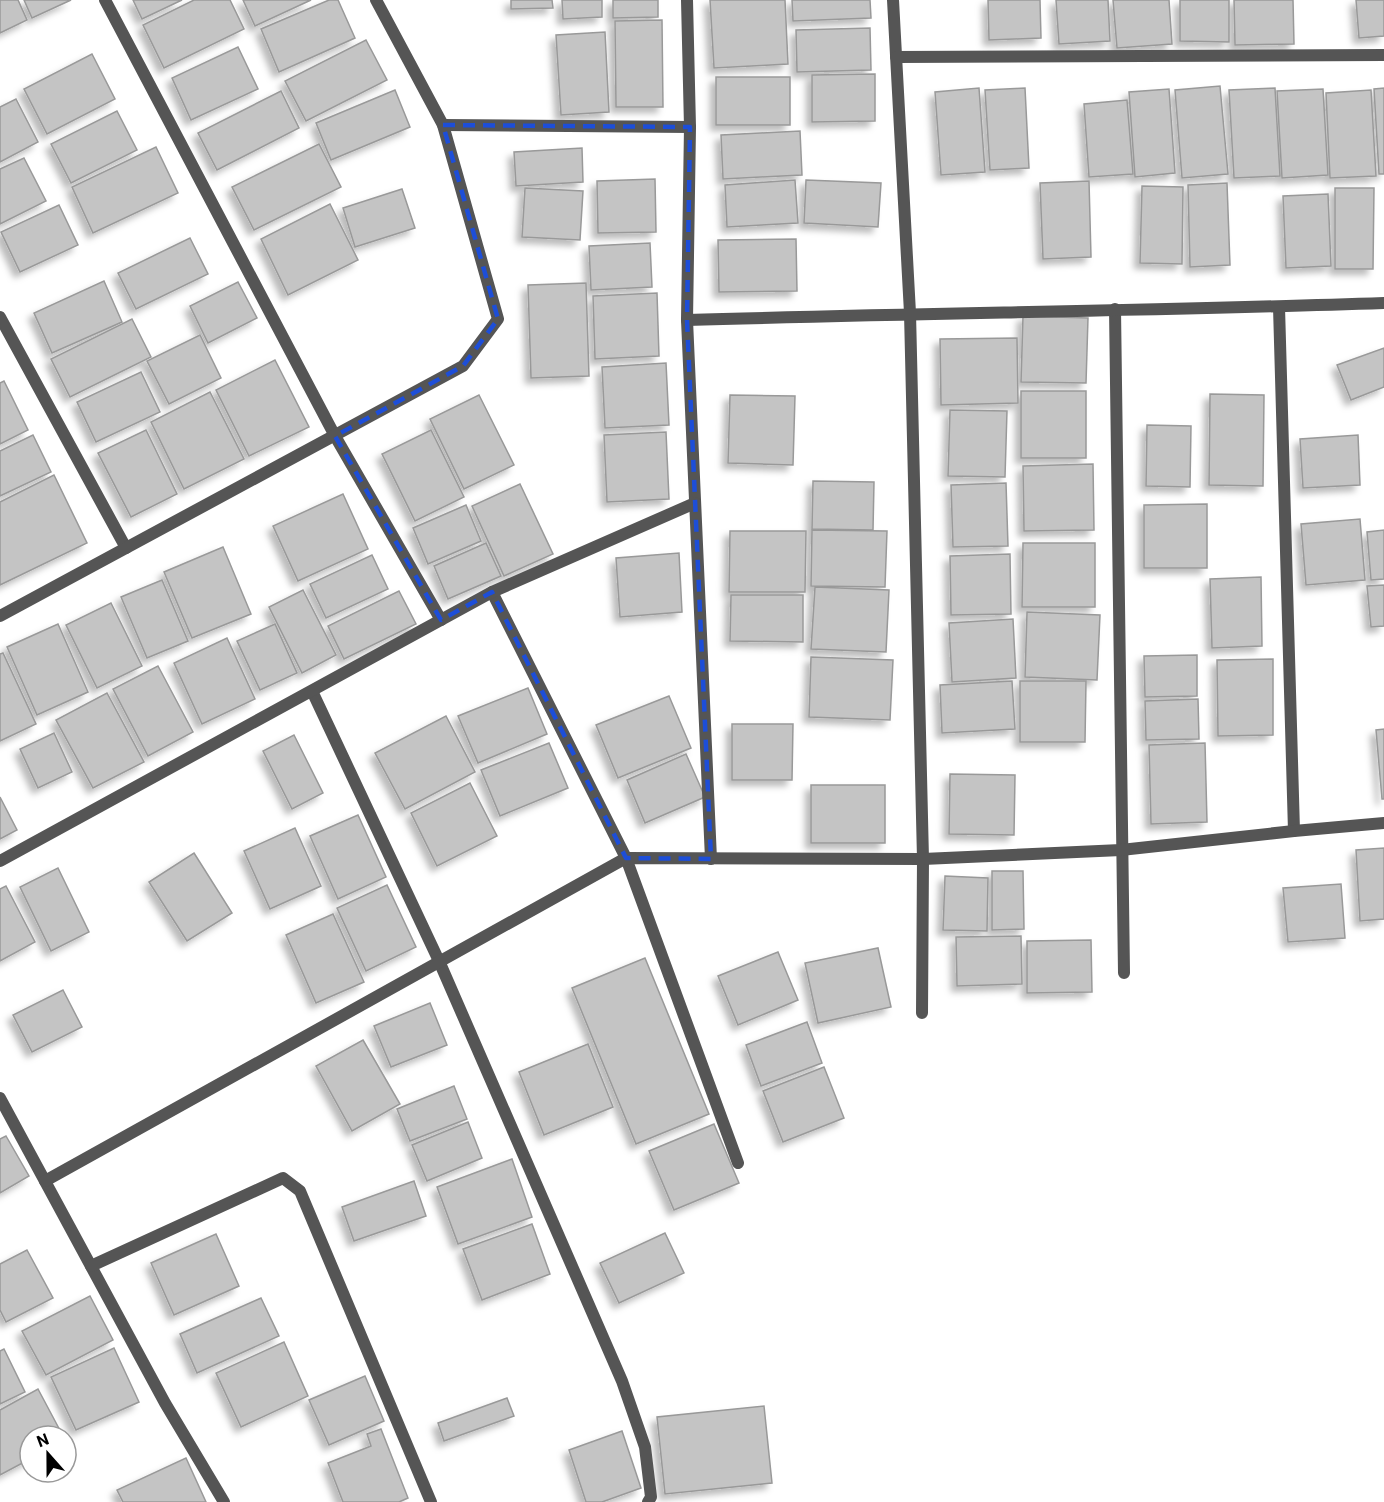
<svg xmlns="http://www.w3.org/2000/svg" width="1384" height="1502" font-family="Roboto,sans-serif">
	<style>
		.building { fill: #c4c4c4; stroke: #999; stroke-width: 1.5; filter: url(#shadow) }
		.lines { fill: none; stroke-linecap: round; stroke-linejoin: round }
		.minor { stroke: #555; stroke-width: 12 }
		.marked { fill: none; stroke: #1d4ed8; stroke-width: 4.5; stroke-dasharray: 12 8; stroke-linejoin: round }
	</style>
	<defs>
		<filter id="shadow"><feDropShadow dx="-5.5" dy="5.5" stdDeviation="3" flood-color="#0004"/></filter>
	</defs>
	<rect width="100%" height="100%" fill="#fff"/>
	<g class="building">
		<polygon points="0,0 18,0 27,20 0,33"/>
		<polygon points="24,0 71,0 32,18"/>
		<polygon points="133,0 182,0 142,19"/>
		<polygon points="194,0 230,0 244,29 164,68 143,25"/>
		<polygon points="243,0 311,0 255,26"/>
		<polygon points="329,0 338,0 355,38 279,72 261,29"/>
		<polygon points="511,0 552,0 553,8 511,9"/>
		<polygon points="562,0 602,0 602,17 563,19"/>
		<polygon points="613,0 658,0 658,17 613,18"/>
		<polygon points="710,0 785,0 788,64 714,68"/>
		<polygon points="792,0 870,0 871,18 793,21"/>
		<polygon points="988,0 1040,0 1041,38 989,40"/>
		<polygon points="1056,0 1108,0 1110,41 1059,44"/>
		<polygon points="1113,0 1169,0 1172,44 1117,48"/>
		<polygon points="1180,0 1229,0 1229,42 1180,41"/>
		<polygon points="1234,0 1293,0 1294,44 1235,45"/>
		<polygon points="1356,0 1384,0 1384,36 1359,38"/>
		<polygon points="662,20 663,107 616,107 615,21"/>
		<polygon points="870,28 871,70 797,72 796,30"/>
		<polygon points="605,32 609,112 561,115 556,35"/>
		<polygon points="366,40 387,80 306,121 285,81"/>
		<polygon points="238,47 258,89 191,120 172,78"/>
		<polygon points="92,54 115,99 47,134 24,89"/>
		<polygon points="875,74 875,121 812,122 812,75"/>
		<rect x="716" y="77" width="74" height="48"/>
		<polygon points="1220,86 1228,174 1182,178 1175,90"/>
		<polygon points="979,88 985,172 941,175 935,92"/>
		<polygon points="1025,88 1029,168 990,170 985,90"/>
		<polygon points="1275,88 1280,176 1234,178 1229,90"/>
		<polygon points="1384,88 1384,174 1379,174 1374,89"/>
		<polygon points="1169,89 1175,173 1135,177 1129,92"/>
		<polygon points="1323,89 1328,175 1282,178 1277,91"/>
		<polygon points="395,90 410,127 331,160 316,123"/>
		<polygon points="1371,90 1376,176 1330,178 1326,93"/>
		<polygon points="281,91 299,128 217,170 198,133"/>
		<polygon points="16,99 38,142 0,162 0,107"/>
		<polygon points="1127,100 1133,174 1089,177 1084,104"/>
		<polygon points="117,111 137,150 71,183 51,144"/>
		<polygon points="800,131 802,175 723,179 721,135"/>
		<polygon points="319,144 341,187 254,230 232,187"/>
		<polygon points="156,147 178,193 93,233 72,187"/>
		<polygon points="582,148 583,182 516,186 514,152"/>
		<polygon points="24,158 46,201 0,224 0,169"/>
		<polygon points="655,179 656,232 598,233 597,181"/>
		<polygon points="795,180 798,223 727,227 725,185"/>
		<polygon points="806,180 881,183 878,227 804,223"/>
		<polygon points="1089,181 1091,257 1043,259 1040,183"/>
		<polygon points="1227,183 1230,265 1190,267 1188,185"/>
		<polygon points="1142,186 1183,187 1182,264 1140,263"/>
		<polygon points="525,188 583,191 580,240 522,237"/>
		<polygon points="1335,188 1374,188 1373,269 1335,269"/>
		<polygon points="402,189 415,228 355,247 343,208"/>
		<polygon points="1328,194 1331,266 1286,268 1283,196"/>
		<polygon points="330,204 358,260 288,295 261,239"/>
		<polygon points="59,205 78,245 20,272 1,232"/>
		<polygon points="190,238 208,274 136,309 118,273"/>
		<polygon points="796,239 797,291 719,292 718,240"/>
		<polygon points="650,243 652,287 591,290 589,246"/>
		<polygon points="104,281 122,322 52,353 34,313"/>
		<polygon points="238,282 257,318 208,343 190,306"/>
		<polygon points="586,283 589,376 531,378 528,285"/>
		<polygon points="657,293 659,356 595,359 593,296"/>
		<polygon points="1023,316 1088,318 1086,383 1021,382"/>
		<polygon points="132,319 151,357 70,397 51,359"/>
		<polygon points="200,335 221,378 169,404 147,361"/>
		<polygon points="1017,338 1018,403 941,405 940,339"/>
		<polygon points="1384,348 1384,387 1351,400 1337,365"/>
		<polygon points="275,360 309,427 249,456 216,390"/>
		<polygon points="666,363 669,425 605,428 602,367"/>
		<polygon points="141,372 160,412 96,442 77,402"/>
		<polygon points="4,381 28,430 0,444 0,383"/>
		<rect x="1021" y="391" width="65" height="67"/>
		<polygon points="210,392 244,459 184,489 151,422"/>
		<polygon points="1210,394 1264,395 1263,486 1209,485"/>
		<polygon points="479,395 514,465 464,489 430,419"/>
		<polygon points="730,395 795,396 793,465 728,463"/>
		<polygon points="950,410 1007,411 1005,477 948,476"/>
		<polygon points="1147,425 1191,426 1190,487 1146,486"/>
		<polygon points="146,430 177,494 131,517 98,453"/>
		<polygon points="431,430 464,497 415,521 382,454"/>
		<polygon points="666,432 669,499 607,502 604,435"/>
		<polygon points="33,435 51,472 0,496 0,451"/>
		<polygon points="1358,435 1360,485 1303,488 1300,439"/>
		<polygon points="1093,464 1094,530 1024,531 1023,466"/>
		<polygon points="54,475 87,543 0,585 0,502"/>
		<polygon points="813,481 874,482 873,530 812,529"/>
		<polygon points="1006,483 1008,546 953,547 951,485"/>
		<polygon points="520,484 553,554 504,576 472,506"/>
		<polygon points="343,494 368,549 298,581 273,526"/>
		<polygon points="1207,504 1207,568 1144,568 1144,505"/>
		<polygon points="466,505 481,541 428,564 413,528"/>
		<polygon points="1360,519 1365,580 1306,585 1301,524"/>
		<polygon points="812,530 887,531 885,587 811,586"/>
		<polygon points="1384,530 1384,579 1371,580 1367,532"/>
		<polygon points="730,531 806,531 805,592 729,592"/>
		<polygon points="486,543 501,576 448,599 434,566"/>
		<polygon points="1023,543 1095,543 1095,607 1022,607"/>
		<polygon points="223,547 251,614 192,638 164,572"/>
		<polygon points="679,553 682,612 620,617 616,558"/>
		<polygon points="1010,554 1011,614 951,615 950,556"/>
		<polygon points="372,555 388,589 326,618 310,584"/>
		<polygon points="1261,577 1262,646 1212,648 1210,579"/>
		<polygon points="162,580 188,641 147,658 121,597"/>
		<polygon points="1384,585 1384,626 1371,627 1367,586"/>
		<polygon points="815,587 889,590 886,652 811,649"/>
		<polygon points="303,590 336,655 302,673 269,607"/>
		<polygon points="399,591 416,624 344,659 328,626"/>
		<polygon points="731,595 803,595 803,642 730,641"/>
		<polygon points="111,603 142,666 97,688 66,625"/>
		<polygon points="1027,612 1100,615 1097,680 1025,677"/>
		<polygon points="1013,619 1016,678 952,682 949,623"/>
		<polygon points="58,624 88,692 37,715 7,647"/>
		<polygon points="275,624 297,673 260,690 237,641"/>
		<polygon points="227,638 255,699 202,724 174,663"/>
		<polygon points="3,653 36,724 0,741 0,654"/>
		<polygon points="1197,655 1197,696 1145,697 1144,656"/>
		<polygon points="811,657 893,660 890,720 809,717"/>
		<polygon points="1273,659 1273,735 1218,736 1217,660"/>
		<polygon points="158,666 193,732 148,756 113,689"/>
		<polygon points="1012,681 1015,729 942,733 940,685"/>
		<polygon points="1020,681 1086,681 1085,742 1020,742"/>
		<polygon points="528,688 547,734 478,763 458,716"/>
		<polygon points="107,693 144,762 93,788 56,720"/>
		<polygon points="669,696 691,748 618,778 596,725"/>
		<polygon points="1198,699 1199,739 1146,740 1145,701"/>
		<polygon points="446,716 475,772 405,809 375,753"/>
		<polygon points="732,724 793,724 792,780 732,780"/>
		<polygon points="1384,729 1384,799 1382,799 1376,730"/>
		<polygon points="54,733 72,772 38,788 20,749"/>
		<polygon points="294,735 323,793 292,809 263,751"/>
		<polygon points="549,743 568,788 500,816 481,770"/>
		<polygon points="1205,743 1207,822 1151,824 1149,745"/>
		<polygon points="686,754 705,797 645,823 627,780"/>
		<polygon points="950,774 1015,775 1014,835 949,834"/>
		<polygon points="470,783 497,836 437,866 411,813"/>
		<rect x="811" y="785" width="74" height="58"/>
		<polygon points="0,797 17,830 0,839"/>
		<polygon points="358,815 386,877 338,899 310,836"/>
		<polygon points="295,828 321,886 270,909 244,851"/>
		<polygon points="1384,848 1384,919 1360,921 1356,850"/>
		<polygon points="194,853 232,913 187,941 149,882"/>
		<polygon points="58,868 89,932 51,951 20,887"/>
		<polygon points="992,871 1023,871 1024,929 992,930"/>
		<polygon points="945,876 988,878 987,931 943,930"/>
		<polygon points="1341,884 1345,938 1288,942 1283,888"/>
		<polygon points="387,885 416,947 366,971 337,908"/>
		<polygon points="6,886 35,942 0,961 0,889"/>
		<polygon points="333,914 364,982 316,1003 286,935"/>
		<polygon points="1021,936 1022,984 957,986 956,937"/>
		<polygon points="1091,940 1092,992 1027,993 1027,941"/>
		<polygon points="878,948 891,1007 818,1023 805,963"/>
		<polygon points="778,952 798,1000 738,1025 718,976"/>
		<polygon points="645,958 709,1114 636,1144 572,988"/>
		<polygon points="63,990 82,1027 32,1052 13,1015"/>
		<polygon points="430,1003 447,1045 391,1067 374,1026"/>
		<polygon points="807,1022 822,1063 761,1086 746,1045"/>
		<polygon points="363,1040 400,1104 352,1131 316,1066"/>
		<polygon points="588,1044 613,1107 544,1135 519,1072"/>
		<polygon points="824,1067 844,1118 783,1142 763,1091"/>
		<polygon points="454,1086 467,1119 410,1141 397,1109"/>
		<polygon points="468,1122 482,1158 427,1181 412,1145"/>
		<polygon points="714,1124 739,1183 674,1210 649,1151"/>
		<polygon points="6,1136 29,1176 0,1193 0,1139"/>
		<polygon points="512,1159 532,1217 458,1244 437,1187"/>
		<polygon points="414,1181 426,1216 354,1241 342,1207"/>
		<polygon points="532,1224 550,1274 482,1300 463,1249"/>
		<polygon points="665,1233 684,1273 619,1303 600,1263"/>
		<polygon points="216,1234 239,1286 174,1315 151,1263"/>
		<polygon points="27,1250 53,1298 6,1322 0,1310 0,1264"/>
		<polygon points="90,1296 113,1340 46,1375 22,1331"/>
		<polygon points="261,1298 279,1336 197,1373 180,1334"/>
		<polygon points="284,1342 308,1396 241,1427 216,1373"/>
		<polygon points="114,1348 139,1402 76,1430 51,1377"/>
		<polygon points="4,1349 25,1392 0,1404 0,1351"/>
		<polygon points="365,1376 384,1421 329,1445 309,1400"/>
		<polygon points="38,1389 63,1436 30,1436 30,1459 0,1475 0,1410"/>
		<polygon points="507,1398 514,1416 444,1441 438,1423"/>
		<polygon points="764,1406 772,1483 665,1494 657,1417"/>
		<polygon points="381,1429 408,1498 399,1502 343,1502 328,1463 371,1446 367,1434"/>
		<polygon points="622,1431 641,1488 602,1502 586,1502 569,1450"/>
		<polygon points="186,1458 206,1502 123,1502 117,1490"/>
	</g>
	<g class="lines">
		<g class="minor">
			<polyline points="105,0 335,436 441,620"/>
			<polyline points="687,0 690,127 687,320 711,859"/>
			<polyline points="893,0 910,313 923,859 922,1013"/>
			<polyline points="896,57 1384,55"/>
			<polyline points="443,125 690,127"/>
			<polyline points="1279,307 1294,831"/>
			<polyline points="1115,309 1124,973"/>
			<polyline points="0,317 126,548"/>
			<path d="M687,320C919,313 1152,311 1384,303"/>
			<polyline points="492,592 626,858 738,1163"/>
			<polyline points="0,616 463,366 498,319 443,125 376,0"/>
			<polyline points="312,691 439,961 622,1381 645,1447 651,1497 648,1502"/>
			<polyline points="0,861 492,592 695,503"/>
			<polyline points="0,1098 165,1403 224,1502"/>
			<polyline points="45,1181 626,858 923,859 1121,850 1294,831 1384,823"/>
			<polyline points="91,1266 283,1178 300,1191 431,1502"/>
		</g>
	</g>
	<path class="marked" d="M443,125L690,127L687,320L711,859L626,858L492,592L441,620L335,436L463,366L498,319Z"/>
	<g transform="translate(48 1454) rotate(339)"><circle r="28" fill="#ffffff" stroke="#999999" stroke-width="1.5"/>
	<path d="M0-4.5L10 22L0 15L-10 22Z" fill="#000000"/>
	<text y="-9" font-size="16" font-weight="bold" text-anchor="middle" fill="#000000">N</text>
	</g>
</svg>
